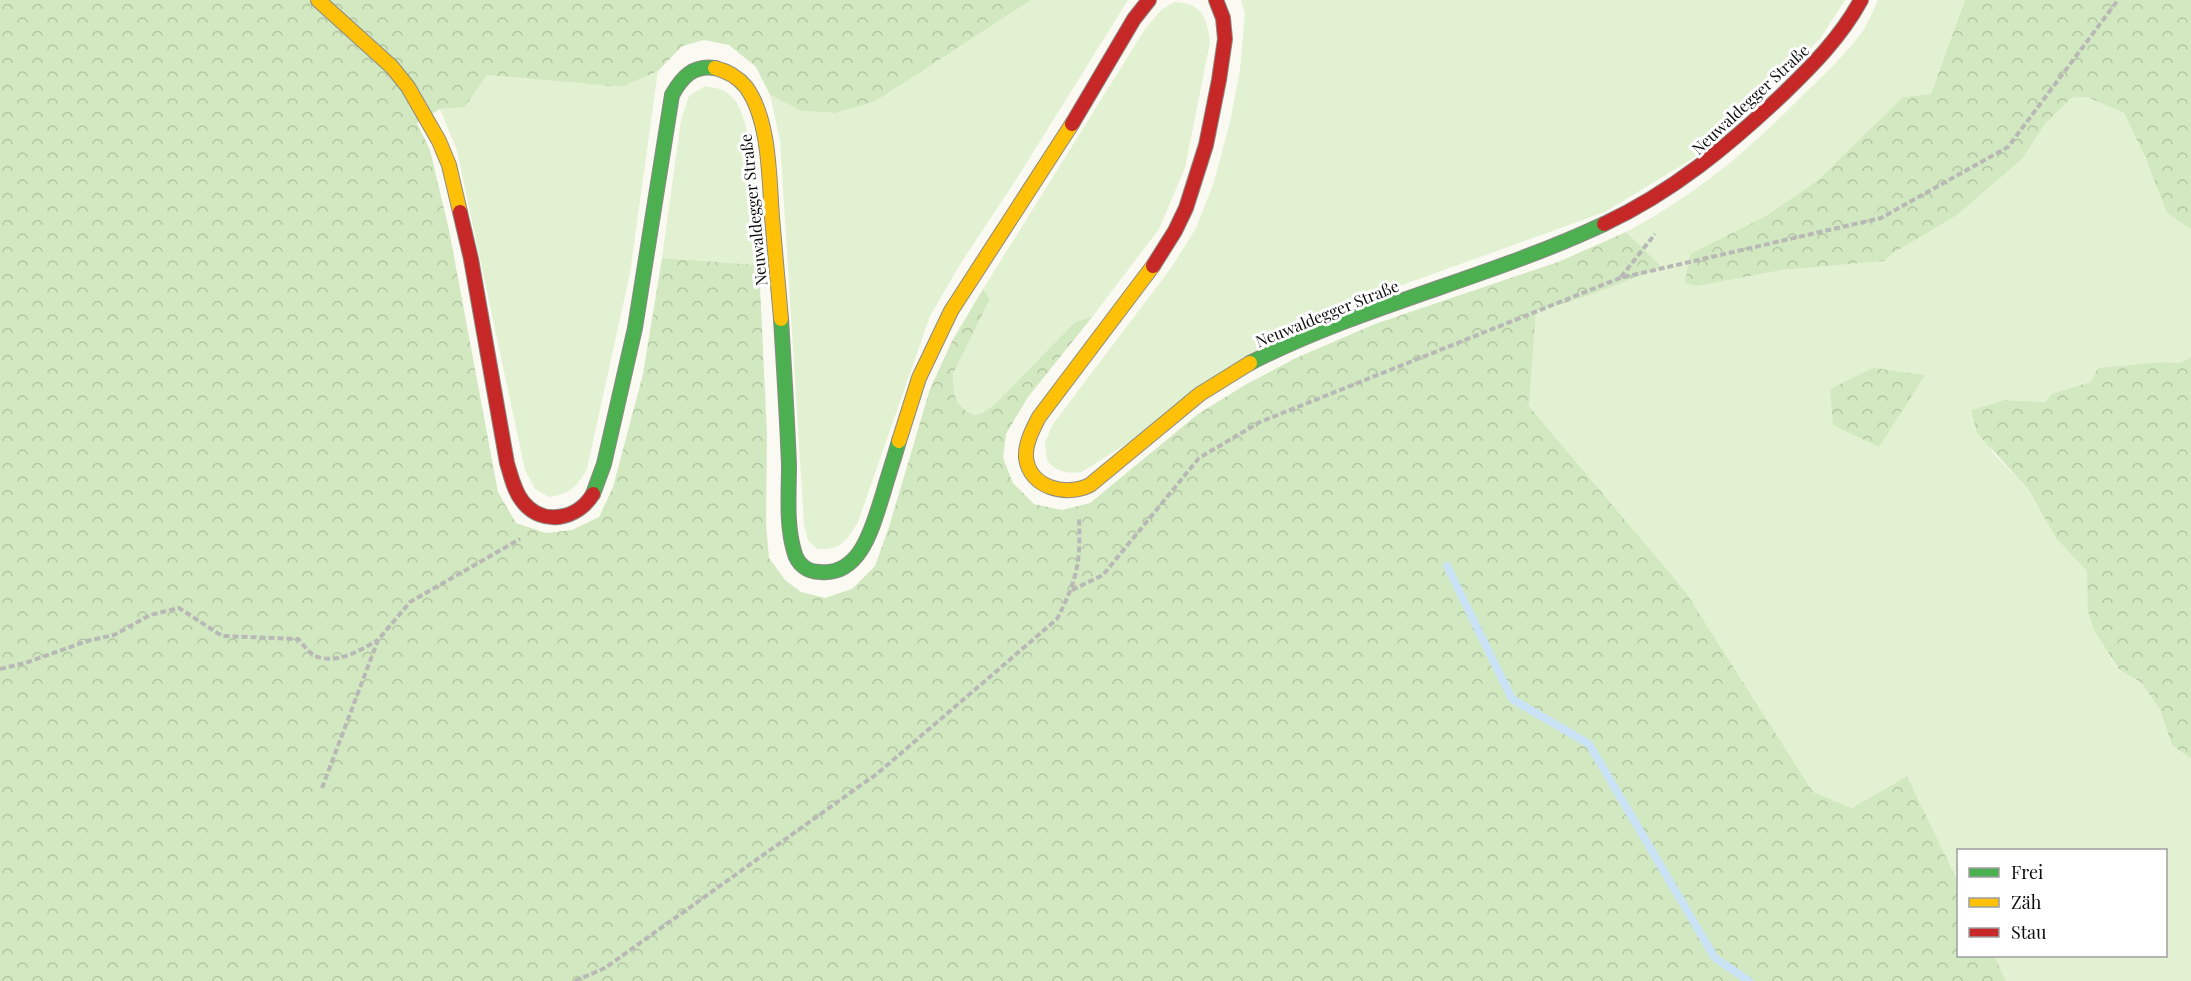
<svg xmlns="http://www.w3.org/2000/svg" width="2191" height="981" font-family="'Playfair Display',serif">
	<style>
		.grass { fill: #e2f1d2 }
		.forest { fill: url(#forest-crowns) }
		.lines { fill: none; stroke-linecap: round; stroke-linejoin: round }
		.stream { stroke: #c9e2f5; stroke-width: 8 }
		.fast-casing { stroke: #8b8a87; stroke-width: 16 }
		.slow-casing { stroke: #8b8a87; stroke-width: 16 }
		.jam-casing { stroke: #8b8a87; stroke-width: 16 }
		.path { stroke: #b8b8b6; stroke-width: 4; stroke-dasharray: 6 3; stroke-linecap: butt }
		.fast { stroke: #4caf50; stroke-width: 14 }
		.slow { stroke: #ffc107; stroke-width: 14 }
		.jam { stroke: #c62828; stroke-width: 14 }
		.labels { text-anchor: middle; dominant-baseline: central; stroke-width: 6; stroke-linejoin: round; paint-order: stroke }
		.street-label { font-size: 16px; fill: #0d0d0d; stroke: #fff }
	</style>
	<defs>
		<pattern id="forest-crowns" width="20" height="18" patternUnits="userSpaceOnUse" patternTransform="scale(1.5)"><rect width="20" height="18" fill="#d2e8c0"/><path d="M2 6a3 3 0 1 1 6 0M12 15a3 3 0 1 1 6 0" fill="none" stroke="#b3c6a4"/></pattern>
	</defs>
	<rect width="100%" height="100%" fill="#fbfaf2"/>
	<g class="grass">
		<path d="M1031,0H1128L1019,175L961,263L930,316L858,522C846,541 842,550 818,549L808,541L804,525L780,140L770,95L802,111L836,113L876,101Z"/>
		<path d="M1241,0H1845L1820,39L1692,159L1605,212L1344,306L1082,472C1066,474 1058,472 1047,461L1045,442L1053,424L1171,268L1196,228L1214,182L1230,122L1240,70L1245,13Z"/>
		<path d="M1878,0H1965L1931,94L1903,97L1818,180L1766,216L1697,286L1783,270L1885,261L1893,253L2023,158L2045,124L2071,98L2087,97L2124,113L2146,159L2167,212L2191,229V357L2180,363L2161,362L2099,368L2091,383L2053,394L2045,402L2005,400L1971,410L1993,453L2028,489L2056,538L2088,571V612L2108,653L2118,670L2141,682L2160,710L2172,745L2191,759V981H2006L1994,956H2166V850H1958V882L1907,776L1852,808L1813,792L1685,591L1529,406L1536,311L1582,298L1661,266L1626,232C1692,197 1743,155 1796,102C1818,80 1843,58 1862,32C1868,23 1873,11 1878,0Z"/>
		<path d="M1174,2C1202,3 1207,17 1210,42L1185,168L1159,229L1093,316L1075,322L994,405L982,413L974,415L965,410L957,402L954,391L953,374L990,299L983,289L1145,29L1161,10Z"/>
		<path d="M658,71L630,273L587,469C576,488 571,493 549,497L535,489L525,470L457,151L440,109L465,107L487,75L622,87Z"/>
		<path d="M705,86C717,88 725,89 733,98C756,123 757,229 759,265L662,258L681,120L689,96Z"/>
	</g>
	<g class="forest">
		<polygon points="0,0 1031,0 876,101 836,113 802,111 770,95 756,67 729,45 704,40 682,46 658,71 622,87 487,75 465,107 440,109 417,123 430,150 449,230 498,492 516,523 546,533 572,530 599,517 613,487 643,374 662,258 759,265 767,433 766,523 769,558 785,580 801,592 825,598 852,589 875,566 889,527 930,389 952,341 983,289 990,299 953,374 954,391 957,402 965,410 974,415 982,413 994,405 1075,322 1093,316 1028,397 1006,434 1003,458 1013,483 1034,504 1062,510 1090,503 1198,414 1245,385 1296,358 1375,324 1558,262 1626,232 1662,267 1582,298 1536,311 1529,406 1685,591 1813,792 1852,808 1907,776 1958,882 1958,956 1994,956 2006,981 0,981"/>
		<polygon points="1965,0 2191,0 2191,229 2167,213 2146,159 2124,113 2087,97 2071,98 2045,124 2023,158 1957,215 1893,253 1885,261 1783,270 1697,286 1685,283 1690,254 1766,216 1818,180 1903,97 1931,94"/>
		<polygon points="2191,357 2191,759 2172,745 2160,710 2141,682 2119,670 2093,628 2088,611 2087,571 2056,538 2028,489 1977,433 1971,410 2005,400 2045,402 2052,394 2091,382 2098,368 2161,362 2180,363"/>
		<polygon points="1873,368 1925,375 1879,447 1833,425 1830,389"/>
	</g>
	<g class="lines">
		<polyline class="stream" points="1447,566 1512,699 1589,744 1715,958 1749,981"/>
		<defs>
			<g id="fast">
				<path d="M781,319C784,367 787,416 789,465C789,493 786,524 794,551C797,564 807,572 820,572C862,576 873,524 883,494C888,476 894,459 899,441"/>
				<path d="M1250,363C1364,305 1489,278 1604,224"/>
				<path d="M593,494L604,464L635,328L672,95C682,77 693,65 715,68"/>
			</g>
			<g id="slow">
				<polyline points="318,0 392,67 408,87 439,141 449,165 460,212"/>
				<path d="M715,68C727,71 738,77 746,87C770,120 769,178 772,217C775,251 778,285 781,319"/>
				<path d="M1153,266L1039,417C1033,429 1025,443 1026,458C1030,488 1066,497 1090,485L1200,394L1250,363"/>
				<polyline points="899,441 919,378 951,311 1072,124"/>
			</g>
			<g id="jam">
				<polyline points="1072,124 1134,19 1149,0"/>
				<path d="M460,212L471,259L507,463C511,476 514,491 523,502C543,527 578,519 593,494"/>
				<path d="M1604,224C1672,192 1728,146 1782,95C1812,66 1841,37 1861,0"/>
				<polyline points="1153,266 1175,231 1186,208 1206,145 1219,80 1225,39 1223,18 1216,0"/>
			</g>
		</defs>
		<use href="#fast" class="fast-casing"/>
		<use href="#slow" class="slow-casing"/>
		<use href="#jam" class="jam-casing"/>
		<g class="path">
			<polyline points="1621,277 1655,234"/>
			<polyline points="1072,590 1103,575 1199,458 1260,422 1620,278 1881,218 2008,147 2118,0"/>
			<path d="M0,669L25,663L87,641L114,635L150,615L179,608L222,636L298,639C303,644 309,653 315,656C338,665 360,650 378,640"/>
			<polyline points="322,788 378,640 410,602 520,539"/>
			<path d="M575,981L605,968L878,773L1057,619C1077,580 1081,562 1079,518"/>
		</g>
		<use href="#fast" class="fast"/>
		<use href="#slow" class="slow"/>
		<use href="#jam" class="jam"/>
	</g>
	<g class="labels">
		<g class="street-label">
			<text transform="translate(1750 99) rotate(-43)">Neuwaldegger Straße</text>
			<text transform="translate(753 210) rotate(-96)">Neuwaldegger Straße</text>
			<text transform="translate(1327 313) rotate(-22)">Neuwaldegger Straße</text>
		</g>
	</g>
	<rect x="1957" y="849" width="210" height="108" fill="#ffffff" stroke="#9e9e9e" stroke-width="1.5"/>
	<rect x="1969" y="868" width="30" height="9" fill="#4caf50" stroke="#9e9e9e" stroke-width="1.5"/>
	<text x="2011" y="879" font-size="18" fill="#0d0d0d">Frei</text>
	<rect x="1969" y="898" width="30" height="9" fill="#ffc107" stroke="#9e9e9e" stroke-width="1.5"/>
	<text x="2011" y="909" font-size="18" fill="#0d0d0d">Zäh</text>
	<rect x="1969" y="928" width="30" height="9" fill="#c62828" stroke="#9e9e9e" stroke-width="1.5"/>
	<text x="2011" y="939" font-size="18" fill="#0d0d0d">Stau</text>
</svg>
